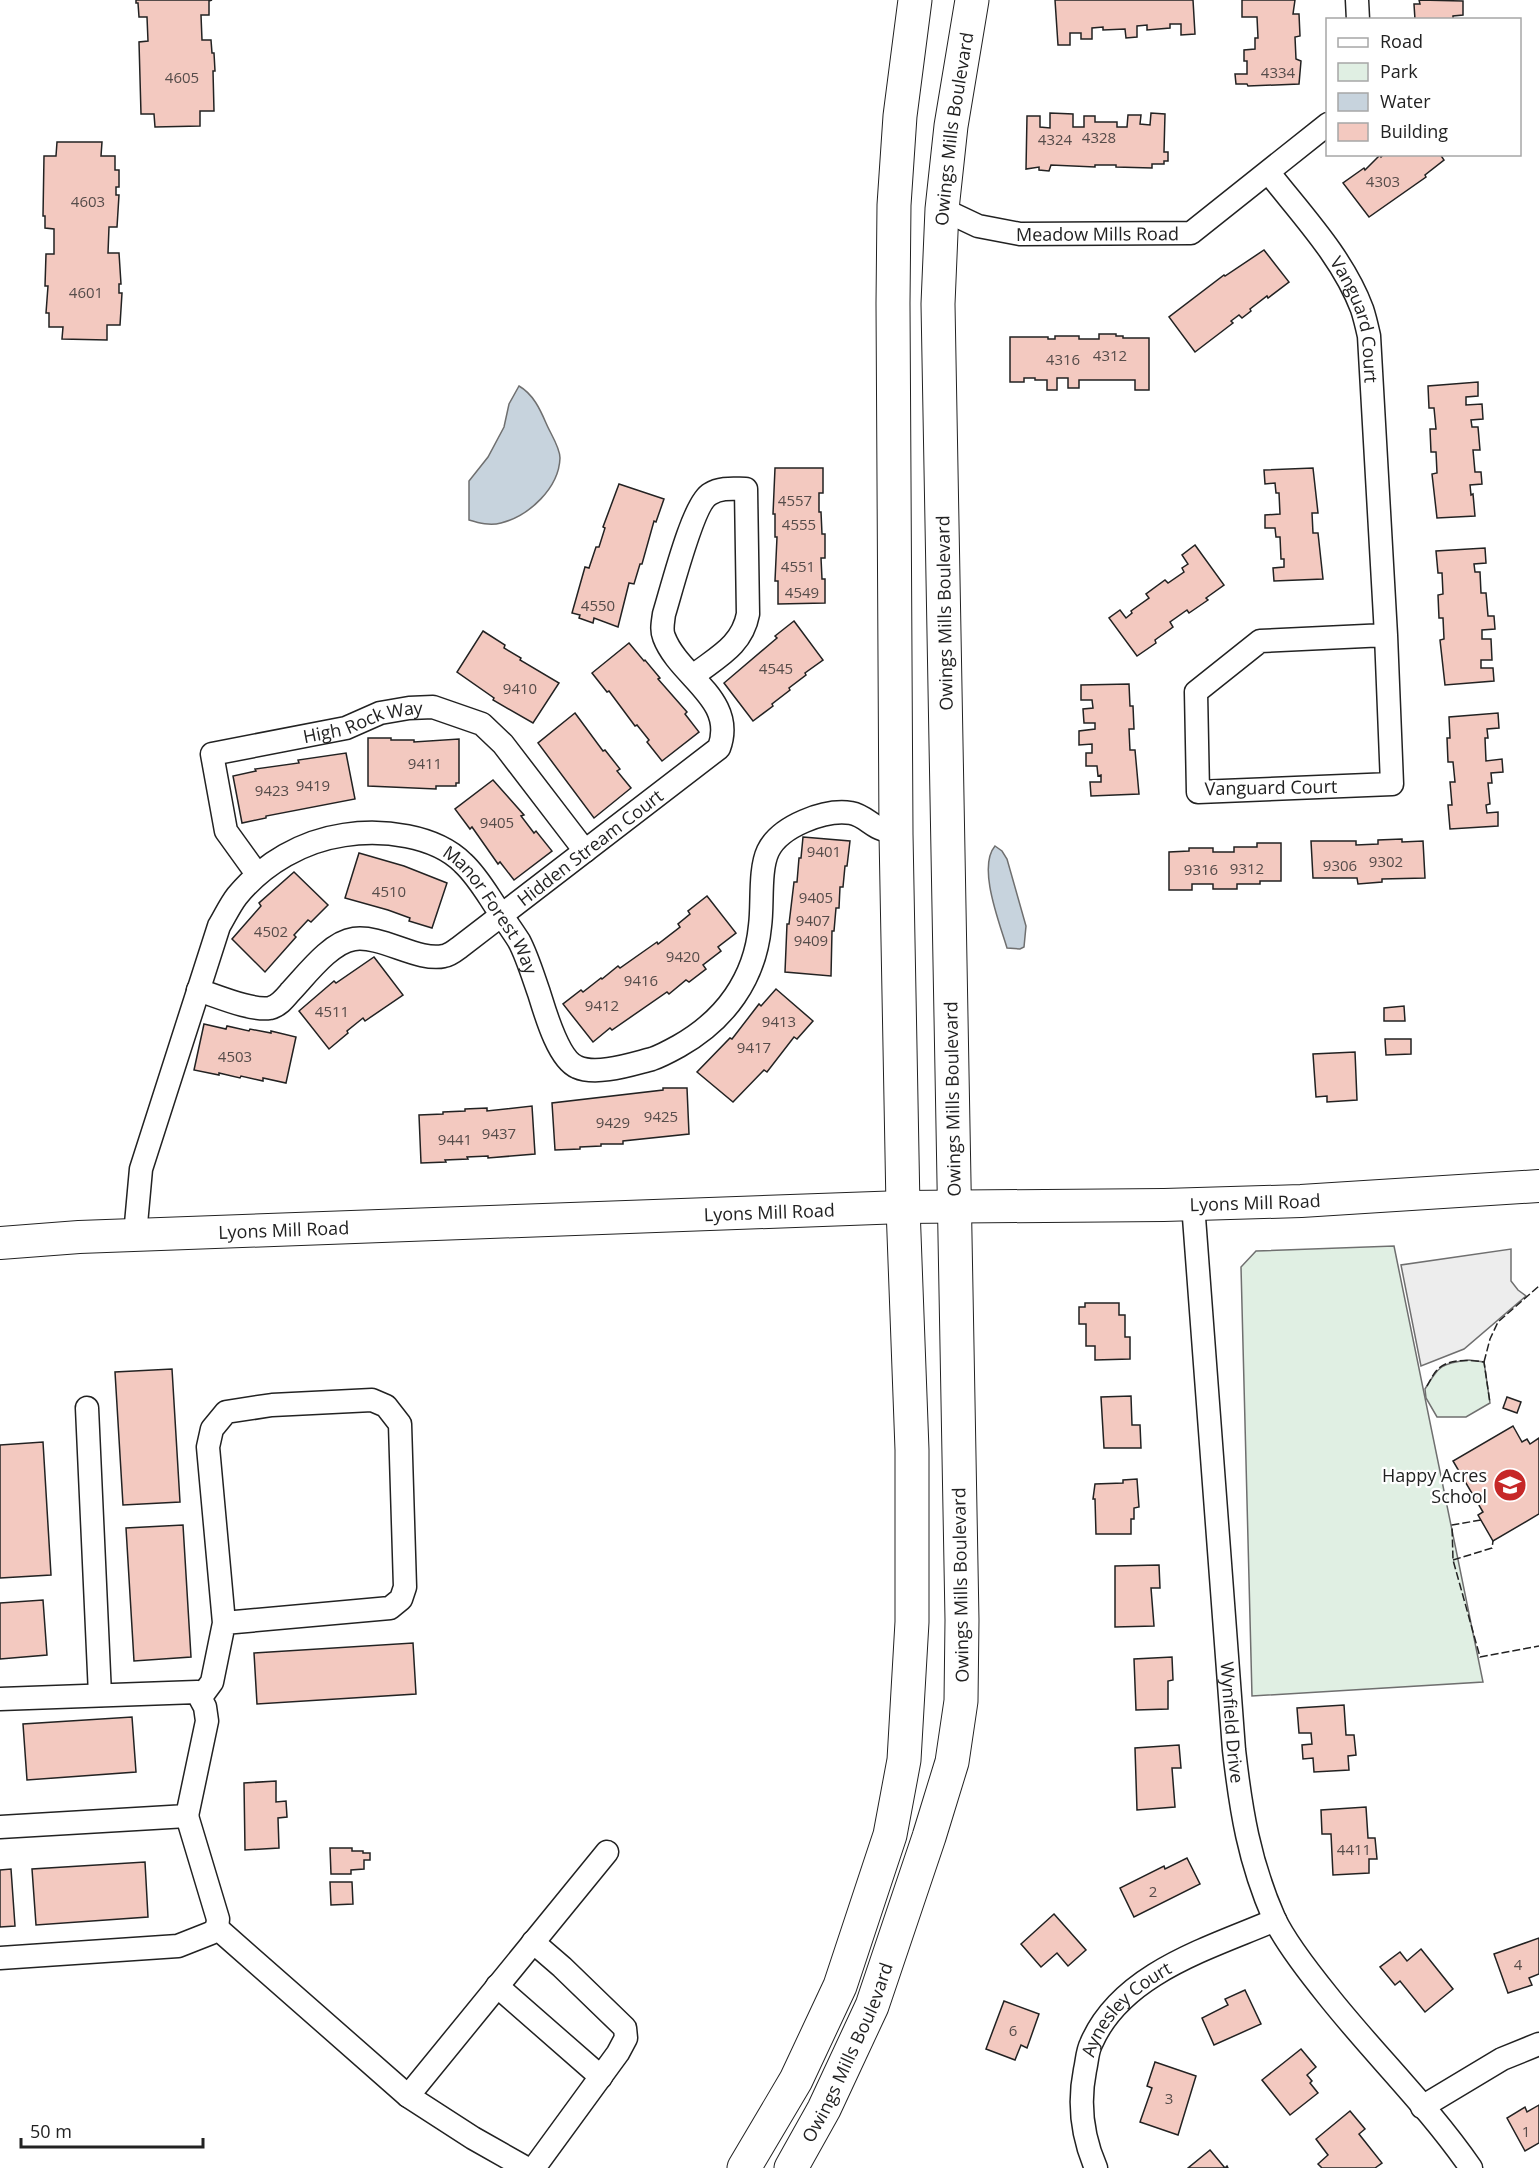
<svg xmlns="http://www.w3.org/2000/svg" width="1539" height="2168" font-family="'Open Sans',sans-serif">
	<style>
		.green { fill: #e0efe3; stroke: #6f6f6f; stroke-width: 1.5 }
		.parking { fill: #ededed; stroke: #6f6f6f; stroke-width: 1.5 }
		.water { fill: #c7d3dd; stroke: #6f6f6f; stroke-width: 1.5 }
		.building { fill: #f3c9c0; stroke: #222; stroke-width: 1.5 }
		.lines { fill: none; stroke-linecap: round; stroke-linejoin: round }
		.minor-casing { stroke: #222; stroke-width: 25 }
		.secondary-casing { stroke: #222; stroke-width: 34 }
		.primary-casing { stroke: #222; stroke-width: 35 }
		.minor { stroke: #fff; stroke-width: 22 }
		.secondary { stroke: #fff; stroke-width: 32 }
		.primary { stroke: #fff; stroke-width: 33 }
		.fence { stroke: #222; stroke-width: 1.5; stroke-dasharray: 8 3; stroke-linecap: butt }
		.labels { text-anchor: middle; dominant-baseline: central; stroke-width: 4.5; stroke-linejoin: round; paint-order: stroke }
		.number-label { font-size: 15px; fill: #564c4a }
		.street-label { font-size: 18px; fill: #222; stroke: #fff }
		.poi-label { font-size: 18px; fill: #222; stroke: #fff; text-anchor: end }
	</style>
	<rect width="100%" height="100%" fill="#fff"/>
	<g class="green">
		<polygon points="1394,1246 1483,1682 1252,1696 1241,1267 1256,1251"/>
		<path d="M1469,1360L1484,1362L1490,1403L1466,1417H1437L1426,1398L1425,1389C1439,1366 1441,1363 1469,1360Z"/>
	</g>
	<polygon class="parking" points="1511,1249 1511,1281 1518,1290 1526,1296 1464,1349 1421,1366 1401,1265"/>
	<g class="water">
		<path d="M519,386C533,394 540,409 546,423C550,433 560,447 560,458C559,488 529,516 501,523C490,526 479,523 469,520V481L488,457L504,427L509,404Z"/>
		<path d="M995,846L1002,851L1007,859L1026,926L1024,947L1020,949L1007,948C1000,924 977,867 995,846Z"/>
	</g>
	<g class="building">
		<polygon points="136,0 212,0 209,1 209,15 201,15 202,40 211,40 212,53 214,53 215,71 213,71 214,111 200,111 200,126 155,127 154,114 141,114 139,42 148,41 147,17 139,17 138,3 136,3"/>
		<polygon points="1055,0 1193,0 1195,34 1181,35 1181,24 1170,24 1170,28 1147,30 1147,25 1137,26 1137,37 1126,38 1125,29 1103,30 1103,27 1092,28 1092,39 1081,39 1081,33 1070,33 1070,45 1058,45"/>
		<polygon points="1242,0 1295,0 1293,14 1299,14 1300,36 1295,37 1296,59 1301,61 1299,84 1248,86 1247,84 1236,84 1235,74 1247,74 1247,61 1244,61 1244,50 1255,49 1255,38 1258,38 1257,17 1242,17"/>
		<polygon points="1419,0 1463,1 1463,15 1453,16 1453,20 1415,20 1414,4 1420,4"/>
		<polygon points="1050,113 1073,114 1073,127 1084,127 1084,116 1095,116 1095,122 1117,122 1117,127 1127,127 1128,115 1141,115 1140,124 1150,125 1151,113 1165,114 1164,152 1168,152 1168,161 1164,161 1164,164 1152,164 1152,168 1116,167 1116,165 1095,165 1095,167 1051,165 1049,171 1039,170 1039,167 1026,169 1027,116 1040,116 1040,127 1050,128"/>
		<polygon points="57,142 102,142 101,156 115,156 115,170 119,170 119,187 116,187 116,195 119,195 117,227 109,227 108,253 119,253 121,284 119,284 119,293 122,293 120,325 107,325 107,340 62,339 63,327 49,327 49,313 46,313 48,286 45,286 46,254 54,254 54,229 45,228 45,216 43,216 44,156 56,156"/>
		<polygon points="1384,154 1440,154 1444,160 1425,175 1426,177 1369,217 1343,183 1364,168 1365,170 1380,155 1381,157"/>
		<polygon points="1264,250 1289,282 1268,298 1267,296 1250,309 1251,311 1242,318 1239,315 1231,321 1233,323 1195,352 1169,317 1224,275 1225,276"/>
		<polygon points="1099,334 1116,334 1116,336 1123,336 1123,338 1149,338 1149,390 1135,390 1135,380 1079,380 1079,388 1068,388 1068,378 1057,378 1057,390 1047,390 1047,380 1035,380 1035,378 1024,378 1024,382 1010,382 1010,337 1048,337 1048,339 1055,339 1055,336 1079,336 1079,339 1099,339"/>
		<polygon points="1478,382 1478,396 1466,397 1466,405 1482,404 1483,419 1471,420 1472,427 1478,427 1480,450 1473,450 1475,472 1481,472 1482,484 1470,485 1471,495 1473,494 1475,516 1437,518 1432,474 1437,473 1436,452 1431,452 1430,429 1436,429 1434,408 1429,408 1428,386"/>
		<polygon points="775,468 823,468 823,493 819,493 819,512 821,512 822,534 825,534 825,558 821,558 822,579 825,579 825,603 778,604 778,581 775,581 777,537 775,537 775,514 773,514"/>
		<polygon points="1313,468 1318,513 1312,513 1313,533 1318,533 1323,579 1274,581 1273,568 1284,567 1284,559 1281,559 1280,537 1276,537 1275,528 1265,528 1265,515 1280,514 1279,493 1276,493 1275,483 1265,484 1264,470"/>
		<polygon points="619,484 664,499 656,522 654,521 642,564 640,564 634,584 629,583 618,627 594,618 593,623 579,618 580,615 572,613 585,567 589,568 596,547 599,547 605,528 603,527"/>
		<polygon points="1195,545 1224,585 1206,598 1208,600 1189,613 1187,610 1170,622 1173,627 1155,640 1156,643 1137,656 1109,618 1120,610 1126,618 1132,613 1131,611 1149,598 1146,594 1165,580 1168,583 1184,572 1182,568 1188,564 1182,555"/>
		<polygon points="1485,548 1486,563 1474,564 1475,572 1480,572 1481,593 1486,593 1488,616 1494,616 1495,629 1482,630 1482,639 1491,639 1492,660 1481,660 1481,668 1493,668 1494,681 1445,685 1440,640 1444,639 1443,618 1439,618 1438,595 1443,594 1442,573 1438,573 1436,551"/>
		<polygon points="794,621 823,660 805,673 806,675 789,688 790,690 772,704 773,706 753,721 724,683 777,638 775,636"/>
		<polygon points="483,631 505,645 504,648 521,658 520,660 559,683 533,723 493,700 494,698 457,672"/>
		<polygon points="629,643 644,661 645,660 660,678 658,679 687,712 685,714 699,732 662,761 647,742 649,740 637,725 635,726 609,691 607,692 592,673"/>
		<polygon points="1129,684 1130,706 1133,706 1134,729 1129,729 1130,750 1135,750 1139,794 1091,796 1090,782 1101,782 1101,775 1098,776 1097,766 1086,766 1086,753 1092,753 1092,744 1079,745 1079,731 1095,729 1095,723 1084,723 1083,709 1093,708 1092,700 1081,700 1081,685"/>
		<polygon points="575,713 603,751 605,750 620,769 617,771 631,788 594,818 538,743"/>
		<polygon points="1498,713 1499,728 1487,729 1488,738 1485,738 1486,761 1502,759 1503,772 1491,773 1492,783 1488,783 1490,804 1486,805 1487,813 1498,812 1498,826 1450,829 1448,805 1452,805 1450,782 1455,782 1453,762 1448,762 1447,738 1450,738 1449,717"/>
		<polygon points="368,738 391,738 391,740 414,740 414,742 459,739 459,783 456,783 456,786 436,786 436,789 368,786"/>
		<polygon points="346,753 355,799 266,816 266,818 242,823 233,776 256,771 255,769 299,763 298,760"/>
		<polygon points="493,780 524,815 521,816 534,833 536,831 552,851 514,880 500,862 498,864 472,827 470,829 455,809"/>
		<polygon points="803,837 850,841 847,866 845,866 843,887 840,887 839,908 836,908 834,931 832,931 831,976 785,972 787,924 789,924 794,882 797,882 799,858 801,858"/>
		<polygon points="1402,839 1402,842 1423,841 1425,878 1382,879 1382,882 1358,884 1357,878 1313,878 1311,841 1356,841 1356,845 1378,844 1378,840"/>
		<polygon points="1257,843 1281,843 1281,881 1260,881 1260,884 1237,884 1237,889 1213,889 1213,884 1192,884 1192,890 1169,890 1169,852 1189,851 1189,848 1213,848 1213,852 1234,852 1234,847 1257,847"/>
		<polygon points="359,853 404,866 447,883 432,928 409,921 410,918 388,910 345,898"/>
		<polygon points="294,872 328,905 311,922 308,920 294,935 296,937 265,972 232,939 261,906 259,903"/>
		<polygon points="707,896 736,933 718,947 721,951 703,965 706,969 689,982 686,980 669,994 667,992 612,1030 610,1028 593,1042 563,1004 581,990 583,992 601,978 602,979 618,966 620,968 657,942 658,944 680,927 678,924 690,914 688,911"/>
		<polygon points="374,957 403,995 365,1021 363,1018 347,1031 348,1033 329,1049 299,1011 334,981 336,983"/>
		<polygon points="776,989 813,1021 797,1039 794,1037 767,1072 764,1070 733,1102 697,1072 730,1038 732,1039 759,1004 761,1006"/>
		<polygon points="1404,1006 1405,1021 1384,1021 1384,1008"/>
		<polygon points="204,1024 226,1029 227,1026 249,1031 250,1029 271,1033 271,1031 296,1037 286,1083 263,1078 263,1081 241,1076 240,1078 219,1073 219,1075 194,1070"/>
		<polygon points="1385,1039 1411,1039 1411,1054 1386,1055"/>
		<polygon points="1355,1052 1357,1100 1327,1102 1327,1096 1316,1097 1313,1054"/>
		<polygon points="663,1088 687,1088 689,1134 623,1141 623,1144 601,1144 601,1146 580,1147 580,1149 555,1150 552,1103 663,1090"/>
		<polygon points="532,1106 535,1154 488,1158 488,1156 467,1157 468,1159 445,1160 446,1162 421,1163 419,1115 443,1114 443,1112 465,1111 465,1109 487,1108 487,1111"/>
		<polygon points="1085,1303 1119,1303 1119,1315 1125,1315 1125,1337 1130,1337 1130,1359 1095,1360 1095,1346 1086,1346 1086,1324 1079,1324 1079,1307 1085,1307"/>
		<polygon points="172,1369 180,1502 123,1505 115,1372"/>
		<polygon points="1131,1396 1132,1425 1140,1425 1141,1448 1104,1448 1101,1397"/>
		<polygon points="1507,1397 1521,1402 1517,1413 1503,1408"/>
		<polygon points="1513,1426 1522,1442 1527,1439 1530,1444 1539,1438 1539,1514 1493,1541 1478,1515 1483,1512 1453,1461"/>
		<polygon points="43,1442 51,1575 0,1578 0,1445"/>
		<polygon points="1137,1479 1139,1507 1134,1508 1134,1519 1131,1519 1131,1534 1096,1534 1095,1499 1093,1499 1095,1484 1123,1483 1123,1480"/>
		<polygon points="183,1525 191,1657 134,1661 126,1528"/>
		<polygon points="1159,1565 1160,1588 1151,1588 1154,1626 1115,1627 1115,1566"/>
		<polygon points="43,1600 47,1655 0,1659 0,1603"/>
		<polygon points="413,1643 416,1694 257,1704 254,1653"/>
		<polygon points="1172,1657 1173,1680 1168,1681 1168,1709 1136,1710 1134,1659"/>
		<polygon points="1344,1705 1346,1735 1354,1735 1356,1755 1348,1756 1349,1770 1314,1772 1313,1758 1303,1759 1302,1745 1312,1744 1311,1733 1299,1733 1297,1708"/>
		<polygon points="132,1717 136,1772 27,1780 23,1724"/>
		<polygon points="1179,1745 1181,1768 1172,1768 1175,1807 1137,1810 1135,1748"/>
		<polygon points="276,1781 276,1802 286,1801 287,1817 278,1818 279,1848 245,1850 244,1783"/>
		<polygon points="1366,1807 1368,1838 1375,1838 1377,1859 1369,1859 1369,1873 1333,1875 1331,1834 1322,1834 1321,1810"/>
		<polygon points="330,1848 352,1848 352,1851 363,1851 363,1853 370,1853 370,1860 364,1860 364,1869 351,1870 351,1874 331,1874"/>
		<polygon points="1187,1858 1200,1884 1134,1917 1120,1888 1164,1866 1165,1869"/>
		<polygon points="145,1862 148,1917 36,1925 32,1869"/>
		<polygon points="11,1869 15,1926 0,1927 0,1870"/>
		<polygon points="330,1882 352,1882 353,1904 331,1905"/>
		<polygon points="1054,1914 1086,1950 1068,1966 1057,1953 1041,1967 1021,1944"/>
		<polygon points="1539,1938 1539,1974 1529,1978 1532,1985 1508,1993 1494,1954"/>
		<polygon points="1421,1949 1453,1989 1425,2012 1400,1981 1395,1985 1380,1967 1400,1952 1407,1961"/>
		<polygon points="1245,1990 1261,2024 1214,2045 1202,2018 1228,2005 1225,1999"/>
		<polygon points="1004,2001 1039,2014 1027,2048 1021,2045 1015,2060 986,2049"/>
		<polygon points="1301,2049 1316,2067 1307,2075 1312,2081 1310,2083 1318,2093 1290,2115 1262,2080"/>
		<polygon points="1155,2062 1196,2076 1178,2135 1140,2122 1152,2088 1147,2086"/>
		<polygon points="1539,2105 1539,2143 1525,2151 1507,2118 1525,2107 1527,2112"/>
		<polygon points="1350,2111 1365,2129 1359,2134 1382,2163 1375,2168 1322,2168 1318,2164 1328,2155 1316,2139"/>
		<polygon points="1210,2150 1225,2168 1227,2166 1228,2168 1188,2168"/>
	</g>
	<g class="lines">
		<defs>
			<g id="minor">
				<polyline points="1357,0 1358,20"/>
				<path id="s1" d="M1269,173C1302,215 1343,258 1362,309C1365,318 1367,327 1369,336L1386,635L1392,784L1198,792L1196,692L1260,641L1386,635"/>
				<path id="s2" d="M942,209L978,226L1020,234L1191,233L1328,124"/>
				<path id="s3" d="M257,874L226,831L212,754L346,728L380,713L409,708L433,707L482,724L503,744L585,851"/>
				<path id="s4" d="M198,990C217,996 251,1011 270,1008C279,1006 285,998 291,991C307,974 331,942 354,939C382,935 418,962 444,956C450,955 456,950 460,947L719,748C737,699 679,677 664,637C661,630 663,622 664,614C671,592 693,503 710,494C721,487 734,489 746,489L748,614C742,646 717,657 693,676"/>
				<path id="s5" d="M1193,1204L1234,1750C1241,1811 1249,1861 1274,1918C1285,1942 1311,1975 1328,1996C1374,2054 1429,2107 1471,2168"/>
				<path id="s6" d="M135,1235L141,1169L219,926C225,916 230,905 237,896C264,863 303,841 344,835C382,829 435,835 463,863C477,876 486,892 496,907C504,919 512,930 519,941C527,956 533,976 539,993C545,1012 558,1059 577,1067C597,1076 632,1064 652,1059C661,1056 670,1051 679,1046C725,1020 755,979 760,926C763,905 759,870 768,851C780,826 825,809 851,813C862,815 868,822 877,827C883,830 890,832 896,834"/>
				<polyline points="87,1408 100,1695"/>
				<polyline points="201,1697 212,1682 224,1623 208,1447 212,1429 226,1412 272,1405 372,1400 386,1406 400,1424 405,1587 401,1599 390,1608 224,1623"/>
				<polyline points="0,1699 197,1692 205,1707 207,1721 187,1816 0,1827"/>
				<polyline points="217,1928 408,2096 473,2138 526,2168"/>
				<polyline points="533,1942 562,1967 625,2028 626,2038 618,2053 534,2168"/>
				<polyline points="0,1958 178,1946 211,1933 217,1928 218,1919 187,1816"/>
				<polyline points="497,1986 601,2077"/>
				<polyline points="408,2096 607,1852"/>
				<polyline points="1422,2107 1502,2059 1539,2044"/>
				<path id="s7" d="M1096,2168C1082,2136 1078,2105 1085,2070C1087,2062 1087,2052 1091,2044C1121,1973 1210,1948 1275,1920"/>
			</g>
			<g id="secondary">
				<path id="s8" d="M0,1243L79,1237L903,1207L1164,1205L1301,1201L1539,1186"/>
			</g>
			<g id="primary">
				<polyline points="744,2168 796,2080 840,1986 890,1835 904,1760 912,1622 912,1450 903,1207 896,834 893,303 894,205 900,116 915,0"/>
				<path id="s9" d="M791,2168L824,2109L872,2006L929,1837L952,1762L961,1701L962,1620L938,304L942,209L951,126L972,0"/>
			</g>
		</defs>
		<use href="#minor" class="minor-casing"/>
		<use href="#secondary" class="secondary-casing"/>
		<use href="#primary" class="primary-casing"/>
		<use href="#minor" class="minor"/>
		<use href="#secondary" class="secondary"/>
		<use href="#primary" class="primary"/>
		<g class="fence">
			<polyline points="1484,1362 1490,1339 1498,1322 1539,1286"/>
			<path d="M1427,1386C1430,1381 1433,1374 1437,1370C1448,1358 1470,1360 1484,1362L1490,1403"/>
			<polyline points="1481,1520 1452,1525 1453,1560 1480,1657 1539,1646"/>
			<polyline points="1453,1560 1492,1548 1493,1541"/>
		</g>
	</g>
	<defs>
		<symbol id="school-disc" viewBox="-11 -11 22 22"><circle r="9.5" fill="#c62828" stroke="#fff"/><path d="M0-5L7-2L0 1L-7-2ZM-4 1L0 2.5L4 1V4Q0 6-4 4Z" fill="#fff"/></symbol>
	</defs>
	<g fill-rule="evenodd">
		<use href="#school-disc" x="1491" y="1466" width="38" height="38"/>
	</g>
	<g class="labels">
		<g class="number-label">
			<text x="1278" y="72">4334</text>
			<text x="182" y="77">4605</text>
			<text x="1099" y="137">4328</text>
			<text x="1055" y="139">4324</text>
			<text x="1383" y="181">4303</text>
			<text x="88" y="201">4603</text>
			<text x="86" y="292">4601</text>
			<text x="1110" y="355">4312</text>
			<text x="1063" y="359">4316</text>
			<text x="795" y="500">4557</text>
			<text x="799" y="524">4555</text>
			<text x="798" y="566">4551</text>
			<text x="802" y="592">4549</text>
			<text x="598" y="605">4550</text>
			<text x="776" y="668">4545</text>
			<text x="520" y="688">9410</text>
			<text x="425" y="763">9411</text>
			<text x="313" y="785">9419</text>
			<text x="272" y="790">9423</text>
			<text x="497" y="822">9405</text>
			<text x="824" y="851">9401</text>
			<text x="1386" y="861">9302</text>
			<text x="1340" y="865">9306</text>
			<text x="1247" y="868">9312</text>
			<text x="1201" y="869">9316</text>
			<text x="389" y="891">4510</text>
			<text x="816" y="897">9405</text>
			<text x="813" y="920">9407</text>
			<text x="271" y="931">4502</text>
			<text x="811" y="940">9409</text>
			<text x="683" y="956">9420</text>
			<text x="641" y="980">9416</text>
			<text x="602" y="1005">9412</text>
			<text x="332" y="1011">4511</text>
			<text x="779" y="1021">9413</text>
			<text x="754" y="1047">9417</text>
			<text x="235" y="1056">4503</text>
			<text x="661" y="1116">9425</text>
			<text x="613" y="1122">9429</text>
			<text x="499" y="1133">9437</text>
			<text x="455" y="1139">9441</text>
			<text x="1354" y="1849">4411</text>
			<text x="1153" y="1891">2</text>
			<text x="1518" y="1964">4</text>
			<text x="1013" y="2030">6</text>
			<text x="1169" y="2098">3</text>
			<text x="1526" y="2131">1</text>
		</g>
		<g class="street-label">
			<text stroke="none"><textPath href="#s9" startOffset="2073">Owings Mills Boulevard</textPath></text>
			<text stroke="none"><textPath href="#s2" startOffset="160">Meadow Mills Road</textPath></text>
			<text stroke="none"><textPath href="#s1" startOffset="174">Vanguard Court</textPath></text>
			<text transform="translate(944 613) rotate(-91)">Owings Mills Boulevard</text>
			<text stroke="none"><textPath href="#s3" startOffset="286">High Rock Way</textPath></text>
			<text transform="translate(1271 787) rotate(-1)">Vanguard Court</text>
			<text stroke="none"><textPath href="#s4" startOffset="460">Hidden Stream Court</textPath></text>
			<text stroke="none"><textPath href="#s6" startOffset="663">Manor Forest Way</textPath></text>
			<text transform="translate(952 1099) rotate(-91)">Owings Mills Boulevard</text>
			<text stroke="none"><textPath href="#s8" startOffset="1256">Lyons Mill Road</textPath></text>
			<text stroke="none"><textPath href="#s8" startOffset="770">Lyons Mill Road</textPath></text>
			<text stroke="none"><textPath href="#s8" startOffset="284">Lyons Mill Road</textPath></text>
			<text transform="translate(960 1585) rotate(-91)">Owings Mills Boulevard</text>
			<text stroke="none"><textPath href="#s5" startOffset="520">Wynfield Drive</textPath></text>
			<text stroke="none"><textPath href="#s7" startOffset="177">Aynesley Court</textPath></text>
			<text stroke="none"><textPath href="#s9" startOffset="129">Owings Mills Boulevard</textPath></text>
		</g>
		<g class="poi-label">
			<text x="1487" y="1475">Happy Acres<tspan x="1487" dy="21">School</tspan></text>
		</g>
	</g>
	<rect x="1326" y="18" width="195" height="138" fill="#ffffff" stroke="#a7a7a7" stroke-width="1.5"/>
	<rect x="1338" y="38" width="30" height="9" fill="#ffffff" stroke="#a7a7a7" stroke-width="1.5"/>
	<text x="1380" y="48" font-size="18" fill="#222222">Road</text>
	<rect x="1338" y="63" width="30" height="18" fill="#e0efe3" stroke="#a7a7a7" stroke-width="1.5"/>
	<text x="1380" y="78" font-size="18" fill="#222222">Park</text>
	<rect x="1338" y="93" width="30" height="18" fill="#c7d3dd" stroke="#a7a7a7" stroke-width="1.5"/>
	<text x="1380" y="108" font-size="18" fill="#222222">Water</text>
	<rect x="1338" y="123" width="30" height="18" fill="#f3c9c0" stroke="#a7a7a7" stroke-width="1.5"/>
	<text x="1380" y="138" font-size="18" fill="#222222">Building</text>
	<path d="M21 2138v9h182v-9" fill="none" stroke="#222222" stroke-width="3"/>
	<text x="30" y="2138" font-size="18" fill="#222222" stroke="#ffffff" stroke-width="4.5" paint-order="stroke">50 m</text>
</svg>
